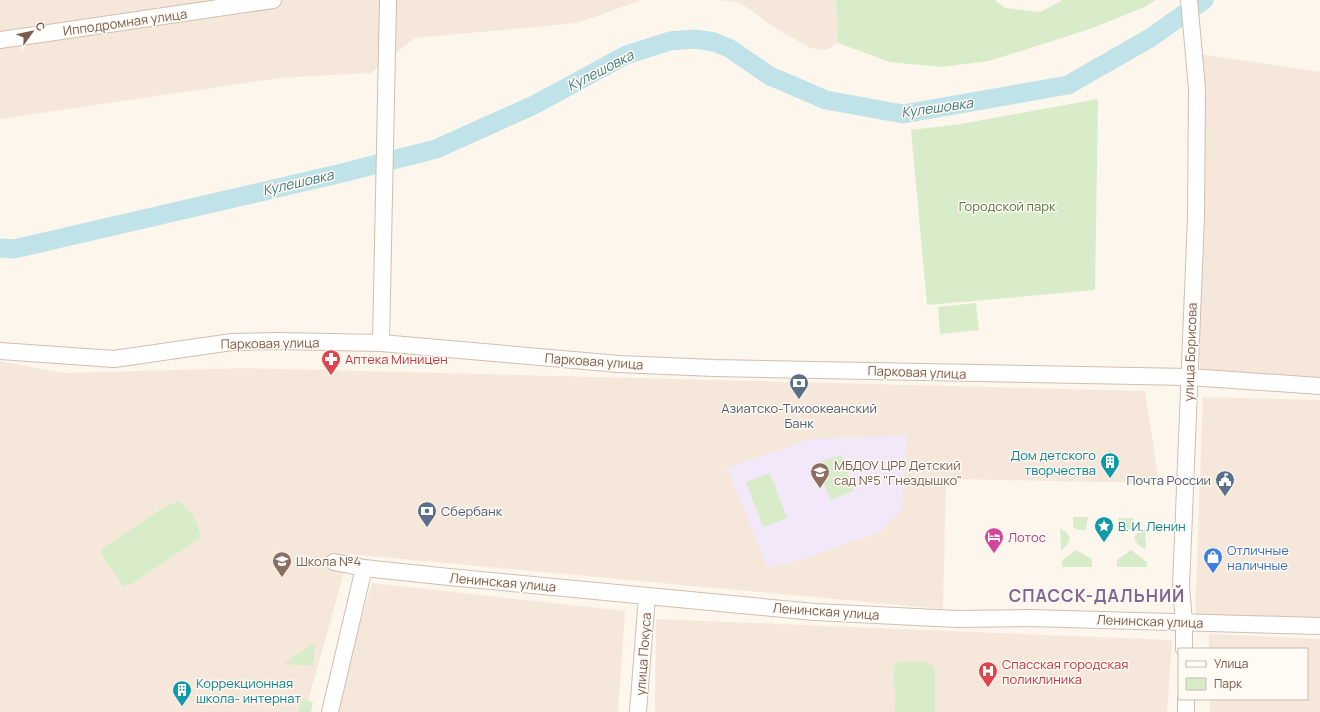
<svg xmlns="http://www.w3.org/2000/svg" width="1320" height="712" font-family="Manrope,sans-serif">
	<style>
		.residential { fill: #f5e8da }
		.education { fill: #f3e8fa }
		.green { fill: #d8ecc9 }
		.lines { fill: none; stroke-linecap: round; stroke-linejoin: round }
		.river { stroke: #bfe3e8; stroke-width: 19 }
		.minor-casing { stroke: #d1beb0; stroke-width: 18 }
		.minor { stroke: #fff; stroke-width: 16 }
		.labels { text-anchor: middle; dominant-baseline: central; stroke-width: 3; stroke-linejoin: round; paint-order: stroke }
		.street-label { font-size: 13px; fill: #7a5c4d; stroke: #fffaf3 }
		.park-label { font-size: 13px; fill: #537a41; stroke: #fffaf3 }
		.health-label { font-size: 13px; fill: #be3a42; stroke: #fffaf3; text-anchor: start }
		.service-label { font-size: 13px; fill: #4e5e75; stroke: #fffaf3 }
		.culture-label { font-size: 13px; fill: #0d838f; stroke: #fffaf3; text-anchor: start }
		.education-label { font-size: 13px; fill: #785e54; stroke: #fffaf3; text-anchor: start }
		.hotel-label { font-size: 13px; fill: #b23c85; stroke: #fffaf3; text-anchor: start }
		.shop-label { font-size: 13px; fill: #366cbe; stroke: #fffaf3; text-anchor: start }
		.water-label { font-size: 14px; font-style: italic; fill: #437c86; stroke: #fffaf3 }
		.district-label { font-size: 17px; font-weight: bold; letter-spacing: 1px; fill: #846695; stroke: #fffaf3 }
	</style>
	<rect width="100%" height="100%" fill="#fdf6ec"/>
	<g class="residential">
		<polygon points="0,0 642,0 577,23 415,38 371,73 279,78 0,119"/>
		<polygon points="720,0 836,0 838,43 826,50 810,48 780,31 740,3"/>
		<polygon points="1199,54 1320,72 1320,380 1200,378"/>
		<polygon points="0,361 63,373 248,368 1145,391 1159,483 946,479 943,609 349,554 305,712 0,712"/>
		<polygon points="1203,397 1320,400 1320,622 1195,614"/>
		<polygon points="372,583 625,611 618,712 333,712"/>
		<polygon points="656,619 1172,640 1167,712 655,712"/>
		<polygon points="1209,634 1320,639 1320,712 1210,712 1210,699 1307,699 1307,649 1209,649"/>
	</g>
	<polygon class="education" points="907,435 902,510 878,532 812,556 768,568 727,468 811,439"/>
	<g class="green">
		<polygon points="836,0 995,0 1005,8 1040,12 1063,0 1156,0 1144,7 1093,28 989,61 941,67 890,62 838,43"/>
		<polygon points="1098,99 1095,290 927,305 911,130 961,124"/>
		<polygon points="976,303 979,330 940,334 938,307"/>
		<polygon points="841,455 854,491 830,500 817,463"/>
		<polygon points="770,473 787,518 763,527 746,482"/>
		<path d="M178,501C188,507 203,528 199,539L133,583L125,586L122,584L102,555L101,551L103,548L164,507Z"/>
		<polygon points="1073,517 1088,517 1086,530 1079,530 1073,527"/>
		<polygon points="1118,518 1133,518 1133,528 1124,531 1117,526"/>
		<polygon points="1060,528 1067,533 1070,538 1068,544 1061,551"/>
		<polygon points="1145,529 1146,549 1138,545 1134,538 1139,530"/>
		<polygon points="1076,550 1092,559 1092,567 1062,567 1062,560"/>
		<polygon points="1131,550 1147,562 1147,567 1117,567 1117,560"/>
		<polygon points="315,642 313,666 283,664"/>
		<path d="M900,662C912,662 930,658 935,670V712H895L894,668L896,664Z"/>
		<polygon points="301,700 313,702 311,712 299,712"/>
	</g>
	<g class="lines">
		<polyline class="river" points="0,248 14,249 342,173 436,149 534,105 626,55 670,41 695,39 714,42 729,48 770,76 826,100 903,114 1068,85 1150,38 1204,0"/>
		<defs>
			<g id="minor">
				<polyline points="0,40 273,0"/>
				<polyline points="381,343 388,0"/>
				<polyline points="0,351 114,359 232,342 278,341 381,343 619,364 714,368 1189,377 1320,386"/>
				<polyline points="334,562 364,568 449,577 815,612 957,619 1029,618 1320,626"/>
				<polyline points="1184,649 1184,622 1181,587 1196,217 1197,88 1189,0"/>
				<polyline points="1186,699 1186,712"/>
				<polyline points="330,712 364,568"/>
				<polyline points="638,712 647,596"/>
			</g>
		</defs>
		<use href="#minor" class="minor-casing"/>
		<use href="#minor" class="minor"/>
	</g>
	<defs>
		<symbol id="pharmacy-pin" viewBox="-11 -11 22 30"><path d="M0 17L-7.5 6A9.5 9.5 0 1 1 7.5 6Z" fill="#e0444e" stroke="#fffaf3"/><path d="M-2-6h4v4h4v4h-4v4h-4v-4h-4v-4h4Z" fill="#fff"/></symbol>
		<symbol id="bank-pin" viewBox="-11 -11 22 30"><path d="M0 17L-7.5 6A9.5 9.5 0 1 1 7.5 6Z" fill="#5c6f8a" stroke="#fffaf3"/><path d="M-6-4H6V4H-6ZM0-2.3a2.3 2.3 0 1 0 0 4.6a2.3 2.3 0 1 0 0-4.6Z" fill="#fff"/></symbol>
		<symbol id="building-pin" viewBox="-11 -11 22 30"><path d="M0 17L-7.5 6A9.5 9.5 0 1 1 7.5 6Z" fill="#0f9aa8" stroke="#fffaf3"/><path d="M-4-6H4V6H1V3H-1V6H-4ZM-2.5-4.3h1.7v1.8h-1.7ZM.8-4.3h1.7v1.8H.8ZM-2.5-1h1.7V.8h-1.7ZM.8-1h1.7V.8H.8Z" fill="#fff"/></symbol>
		<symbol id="school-pin" viewBox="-11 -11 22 30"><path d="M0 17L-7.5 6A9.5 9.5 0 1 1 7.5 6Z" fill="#8d6e63" stroke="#fffaf3"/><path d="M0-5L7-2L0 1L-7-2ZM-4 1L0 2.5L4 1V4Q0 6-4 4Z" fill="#fff"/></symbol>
		<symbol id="civic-pin" viewBox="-11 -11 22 30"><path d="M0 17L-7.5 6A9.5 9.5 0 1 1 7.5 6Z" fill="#5c6f8a" stroke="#fffaf3"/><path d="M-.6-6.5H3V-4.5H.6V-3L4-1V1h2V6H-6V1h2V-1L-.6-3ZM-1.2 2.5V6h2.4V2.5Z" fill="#fff"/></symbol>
		<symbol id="sight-pin" viewBox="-11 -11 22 30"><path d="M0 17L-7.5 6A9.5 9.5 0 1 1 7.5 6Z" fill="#0f9aa8" stroke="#fffaf3"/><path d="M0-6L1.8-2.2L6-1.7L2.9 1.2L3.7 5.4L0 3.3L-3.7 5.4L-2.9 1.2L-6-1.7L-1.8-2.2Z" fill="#fff"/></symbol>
		<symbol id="hotel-pin" viewBox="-11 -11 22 30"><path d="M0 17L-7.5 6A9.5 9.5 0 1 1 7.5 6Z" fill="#d1479c" stroke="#fffaf3"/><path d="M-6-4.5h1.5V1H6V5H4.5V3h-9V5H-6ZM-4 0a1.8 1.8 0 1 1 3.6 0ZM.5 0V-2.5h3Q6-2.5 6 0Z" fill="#fff"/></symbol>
		<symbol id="shop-pin" viewBox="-11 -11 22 30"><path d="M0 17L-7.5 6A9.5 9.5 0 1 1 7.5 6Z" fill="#3f7fe0" stroke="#fffaf3"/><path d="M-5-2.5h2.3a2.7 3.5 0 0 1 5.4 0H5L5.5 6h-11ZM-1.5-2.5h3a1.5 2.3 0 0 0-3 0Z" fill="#fff"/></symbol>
		<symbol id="hospital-pin" viewBox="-11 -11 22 30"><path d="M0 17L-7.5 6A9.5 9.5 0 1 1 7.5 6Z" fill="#e0444e" stroke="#fffaf3"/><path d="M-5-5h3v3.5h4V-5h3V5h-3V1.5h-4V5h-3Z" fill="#fff"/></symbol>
	</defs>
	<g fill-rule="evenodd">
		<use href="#pharmacy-pin" x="320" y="348" width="22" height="30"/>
		<use href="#bank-pin" x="788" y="372" width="22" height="30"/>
		<use href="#building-pin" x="1099" y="451" width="22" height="30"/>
		<use href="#school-pin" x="809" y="461" width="22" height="30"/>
		<use href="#civic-pin" x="1214" y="469" width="22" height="30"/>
		<use href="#bank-pin" x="416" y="500" width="22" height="30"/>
		<use href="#sight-pin" x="1093" y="515" width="22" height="30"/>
		<use href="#hotel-pin" x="983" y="526" width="22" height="30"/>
		<use href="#shop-pin" x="1202" y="546" width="22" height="30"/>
		<use href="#school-pin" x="271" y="550" width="22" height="30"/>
		<use href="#hospital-pin" x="977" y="660" width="22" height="30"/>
		<use href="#building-pin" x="171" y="679" width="22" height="30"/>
	</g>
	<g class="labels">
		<g class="street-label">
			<text transform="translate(125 22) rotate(-8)">Ипподромная улица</text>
			<text transform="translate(270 343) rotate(-1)">Парковая улица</text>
			<text transform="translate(1190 352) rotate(-88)">улица Борисова</text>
			<text transform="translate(594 361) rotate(4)">Парковая улица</text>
			<text transform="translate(917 372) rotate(2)">Парковая улица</text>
			<text transform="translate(503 582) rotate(5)">Ленинская улица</text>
			<text transform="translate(826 611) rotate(4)">Ленинская улица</text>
			<text transform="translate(1150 621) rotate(2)">Ленинская улица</text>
			<text transform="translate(643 654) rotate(-86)">улица Покуса</text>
		</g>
		<g class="park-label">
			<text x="1007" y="206">Городской парк</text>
		</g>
		<g class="health-label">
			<text x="345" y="359">Аптека Миницен</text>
			<text x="1002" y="664">Спасская городская<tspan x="1002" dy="15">поликлиника</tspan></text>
		</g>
		<g class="service-label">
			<text x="799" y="408">Азиатско-Тихоокеанский<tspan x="799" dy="15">Банк</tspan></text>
			<text x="1211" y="480" text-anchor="end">Почта России</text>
			<text x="441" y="511" text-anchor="start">Сбербанк</text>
		</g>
		<g class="culture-label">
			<text x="1096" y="455" text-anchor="end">Дом детского<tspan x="1096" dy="15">творчества</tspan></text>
			<text x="1118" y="526">В. И. Ленин</text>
			<text x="196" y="683">Коррекционная<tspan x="196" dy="15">школа- интернат</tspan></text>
		</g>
		<g class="education-label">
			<text x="834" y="465">МБДОУ ЦРР Детский<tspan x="834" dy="15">сад №5 "Гнездышко"</tspan></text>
			<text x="296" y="561">Школа №4</text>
		</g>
		<g class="hotel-label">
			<text x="1008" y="537">Лотос</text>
		</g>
		<g class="shop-label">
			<text x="1227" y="550">Отличные<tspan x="1227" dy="15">наличные</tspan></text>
		</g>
		<g class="water-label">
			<text transform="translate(600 70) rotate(-27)">Кулешовка</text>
			<text transform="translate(937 107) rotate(-8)">Кулешовка</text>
			<text transform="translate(298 182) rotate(-13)">Кулешовка</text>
		</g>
		<g class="district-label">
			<text x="1097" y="595">СПАССК-ДАЛЬНИЙ</text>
		</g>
	</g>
	<rect x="1178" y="648" width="130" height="52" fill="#fffaf3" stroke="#cabbb1"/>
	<rect x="1186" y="661" width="20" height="6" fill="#ffffff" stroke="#cabbb1"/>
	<text x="1214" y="668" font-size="12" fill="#7a5c4d">Улица</text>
	<rect x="1186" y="678" width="20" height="12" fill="#d8ecc9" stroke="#cabbb1"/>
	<text x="1214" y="688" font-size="12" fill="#7a5c4d">Парк</text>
	<g transform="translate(32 32) rotate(57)" stroke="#fffaf3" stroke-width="3" paint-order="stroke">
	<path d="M0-3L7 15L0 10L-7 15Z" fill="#7a5c4d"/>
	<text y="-6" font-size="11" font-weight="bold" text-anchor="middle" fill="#7a5c4d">С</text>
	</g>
</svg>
